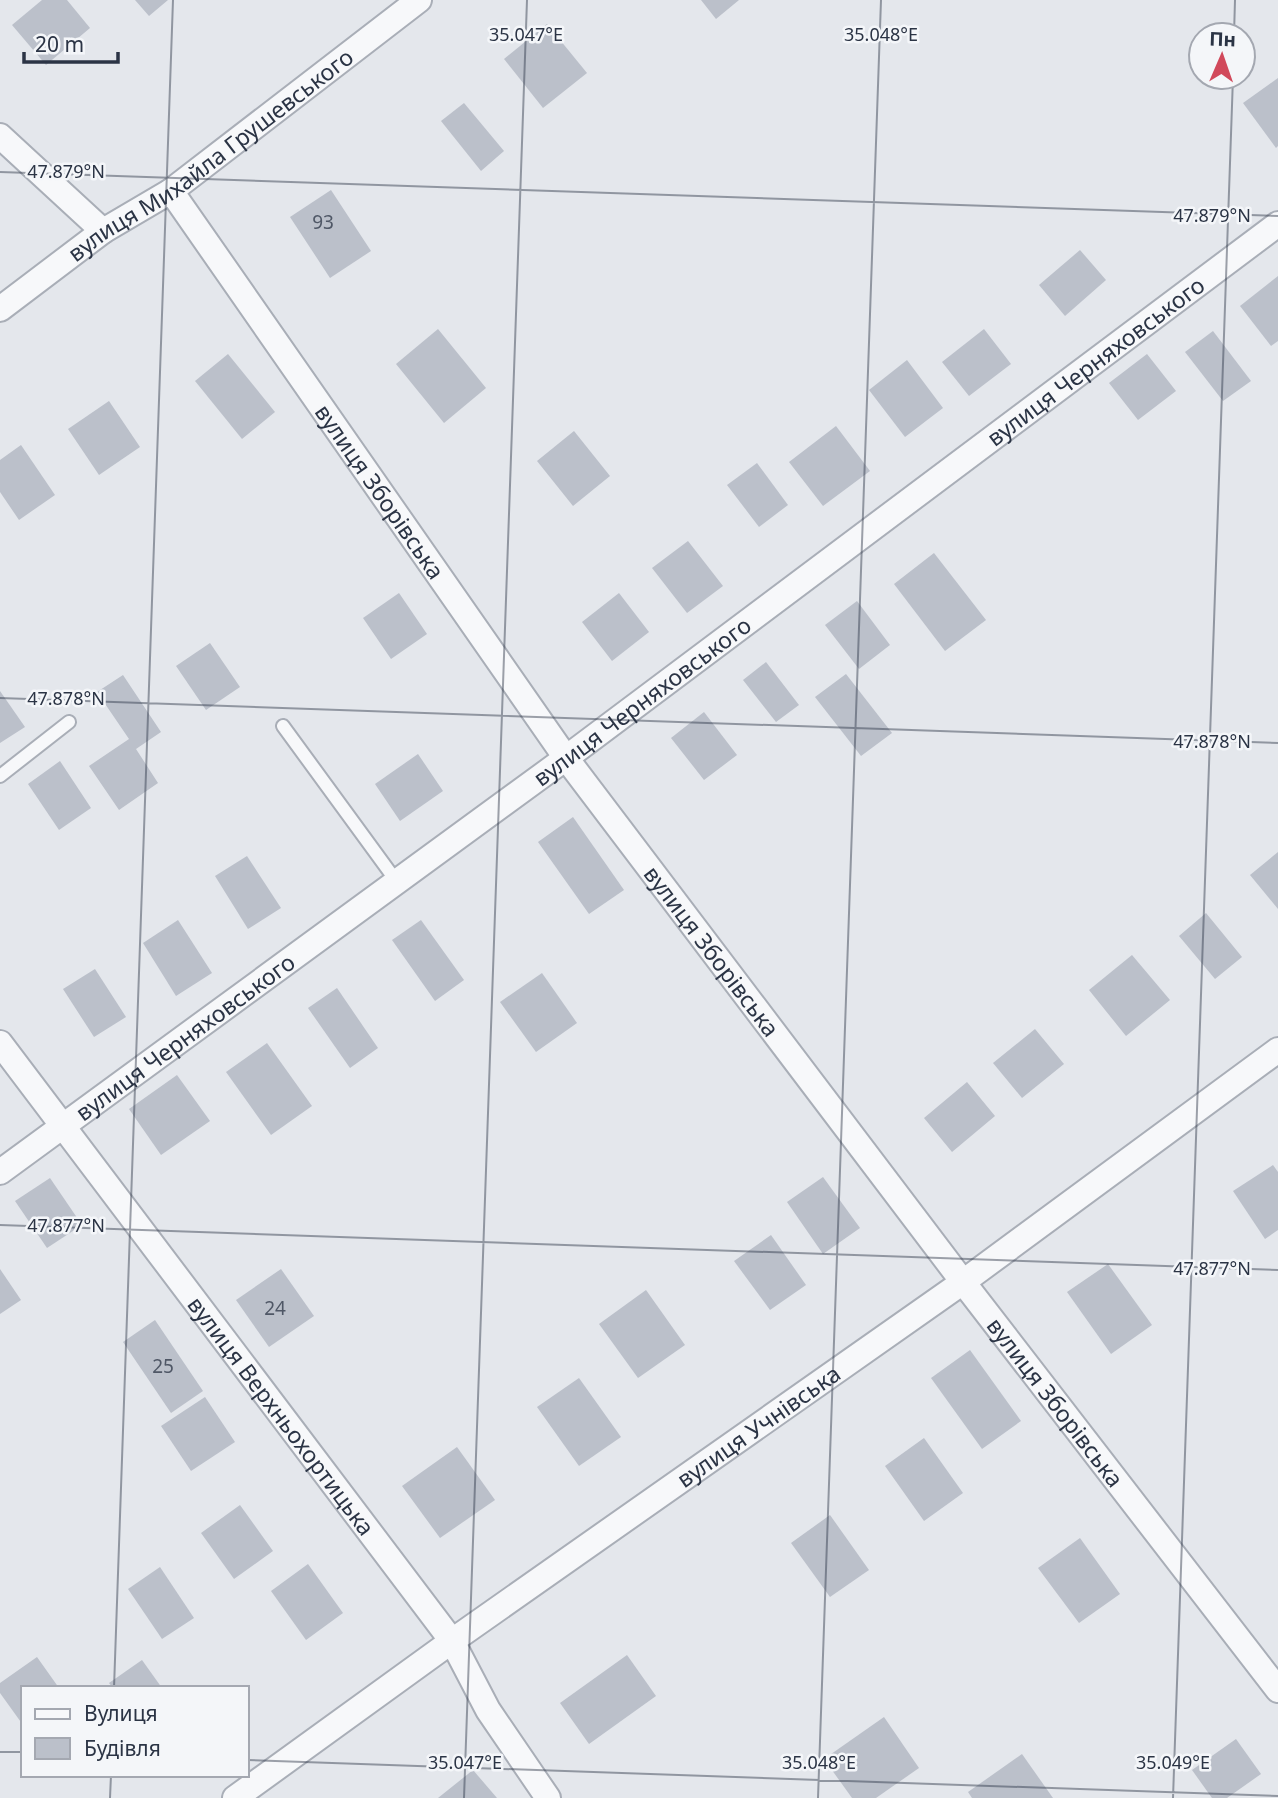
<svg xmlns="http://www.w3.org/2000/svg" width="1278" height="1798" font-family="'Noto Sans',sans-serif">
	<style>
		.building { fill: #bbc0ca }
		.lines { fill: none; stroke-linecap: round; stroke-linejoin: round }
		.service-casing { stroke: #a9aeb7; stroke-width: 16 }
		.minor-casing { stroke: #a9aeb7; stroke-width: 28 }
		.service { stroke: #f7f8fa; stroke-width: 12 }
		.minor { stroke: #f7f8fa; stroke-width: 24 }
		.ticks { fill: none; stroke: #2b3445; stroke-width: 2; stroke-opacity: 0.45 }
		.labels { text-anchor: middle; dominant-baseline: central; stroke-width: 5; stroke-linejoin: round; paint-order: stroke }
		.number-label { font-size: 19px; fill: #4f5766 }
		.street-label { font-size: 23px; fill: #2b3445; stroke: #f4f6f9 }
		.ticks-label { font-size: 18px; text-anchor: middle; fill: #2b3445; stroke: #f4f6f9; stroke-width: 5; stroke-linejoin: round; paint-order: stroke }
	</style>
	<rect width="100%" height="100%" fill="#e4e7ec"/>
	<g class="building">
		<polygon points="42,0 67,0 90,28 46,65 12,25"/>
		<polygon points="135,0 168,0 149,16"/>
		<polygon points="701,0 739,0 716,19"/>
		<polygon points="547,24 587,73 543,108 504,59"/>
		<polygon points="1278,78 1278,146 1276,148 1243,103"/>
		<polygon points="464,103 504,151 481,171 441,121"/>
		<polygon points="331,190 371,251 330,278 290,217"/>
		<polygon points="1080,250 1106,280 1065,316 1039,285"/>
		<polygon points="1278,276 1278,341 1271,346 1240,306"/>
		<polygon points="438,329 486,388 444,423 396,364"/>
		<polygon points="984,329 1011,364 969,396 942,362"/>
		<polygon points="1213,331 1251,381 1223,401 1185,352"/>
		<polygon points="228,354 275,412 242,439 195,381"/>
		<polygon points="1147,354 1176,391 1138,420 1109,383"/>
		<polygon points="907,360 943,408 905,437 869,390"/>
		<polygon points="109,401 140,447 99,475 68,429"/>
		<polygon points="836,426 870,471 823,506 789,462"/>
		<polygon points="574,431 610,476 573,506 537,461"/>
		<polygon points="21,445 55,495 19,520 0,492 0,460"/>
		<polygon points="757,463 788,505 759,527 727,485"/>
		<polygon points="688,541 723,586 687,613 652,568"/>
		<polygon points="934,553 986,620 945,651 894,584"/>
		<polygon points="399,593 427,634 391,659 363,618"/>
		<polygon points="619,593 649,632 612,661 582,622"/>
		<polygon points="857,601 890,645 859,669 825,625"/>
		<polygon points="210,643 240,687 206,710 176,666"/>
		<polygon points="766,662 799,705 776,722 743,680"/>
		<polygon points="846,674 892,733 861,756 815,697"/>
		<polygon points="123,675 161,732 136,749 158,783 119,810 89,766 129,739 97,692"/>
		<polygon points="0,691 25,727 0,743"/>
		<polygon points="704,712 737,755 704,780 671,738"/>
		<polygon points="418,754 443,791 400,821 375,784"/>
		<polygon points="60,761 91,808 59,830 28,784"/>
		<polygon points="573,817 624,890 589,914 538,842"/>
		<polygon points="1278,852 1278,909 1250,875"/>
		<polygon points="247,856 281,908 248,929 215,876"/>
		<polygon points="1206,913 1242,957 1215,979 1179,936"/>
		<polygon points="178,920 212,973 176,996 143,943"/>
		<polygon points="421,920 464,980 435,1001 392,940"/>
		<polygon points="1132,955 1170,1000 1126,1036 1089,990"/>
		<polygon points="95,969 126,1017 94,1037 63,989"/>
		<polygon points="542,973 577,1023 536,1052 500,1002"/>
		<polygon points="337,988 378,1048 350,1068 308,1008"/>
		<polygon points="1035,1029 1064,1064 1022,1098 993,1063"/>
		<polygon points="267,1043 312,1106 271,1135 226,1072"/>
		<polygon points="177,1075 210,1121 161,1155 129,1109"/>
		<polygon points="967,1082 995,1116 952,1152 924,1118"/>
		<polygon points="1273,1165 1278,1172 1278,1230 1265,1239 1233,1191"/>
		<polygon points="823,1177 860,1228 823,1254 787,1202"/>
		<polygon points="50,1178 82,1225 47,1248 15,1201"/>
		<polygon points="771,1235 806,1285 770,1310 734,1261"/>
		<polygon points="1108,1264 1152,1325 1111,1354 1067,1292"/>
		<polygon points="0,1269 21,1300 0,1314"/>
		<polygon points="281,1269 314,1316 269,1347 236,1300"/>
		<polygon points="646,1290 685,1345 638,1378 599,1324"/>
		<polygon points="155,1320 203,1391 171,1413 123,1342"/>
		<polygon points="970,1350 1021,1421 982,1449 931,1378"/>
		<polygon points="579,1378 621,1437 579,1466 537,1407"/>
		<polygon points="205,1397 235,1442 191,1471 161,1426"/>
		<polygon points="924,1438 963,1493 924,1521 885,1466"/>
		<polygon points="457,1447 495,1500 440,1538 402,1486"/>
		<polygon points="240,1505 273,1551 234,1579 201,1533"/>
		<polygon points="830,1515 869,1570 830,1597 791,1543"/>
		<polygon points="1080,1538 1120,1594 1079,1623 1038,1568"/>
		<polygon points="308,1564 343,1613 306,1640 271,1591"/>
		<polygon points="160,1567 194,1618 162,1639 128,1589"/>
		<polygon points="627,1655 656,1696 589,1744 560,1703"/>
		<polygon points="37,1657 59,1688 23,1688 23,1725 0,1693 0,1683"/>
		<polygon points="142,1660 162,1688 113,1688 109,1683"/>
		<polygon points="884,1717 919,1768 876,1798 852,1798 824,1759"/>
		<polygon points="1236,1739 1261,1774 1227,1798 1212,1798 1192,1770"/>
		<polygon points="1022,1754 1053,1798 972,1798 968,1792"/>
		<polygon points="473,1770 497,1798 438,1798"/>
	</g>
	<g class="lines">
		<defs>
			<g id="service">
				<polyline points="283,726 397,882"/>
				<polyline points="0,776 69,722"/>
			</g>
			<g id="minor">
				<polyline points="0,136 103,231"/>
				<path id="s1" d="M171,191L566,758L963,1282L1278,1690"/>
				<path id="s2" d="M0,309L103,231L171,191L419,0"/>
				<path id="s3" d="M0,1043L452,1641L488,1710L548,1798"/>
				<path id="s4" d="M0,1172L566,758L1278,224"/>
				<path id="s5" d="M235,1798L452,1641L963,1282L1278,1050"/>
			</g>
		</defs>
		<use href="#service" class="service-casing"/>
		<use href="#minor" class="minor-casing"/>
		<use href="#service" class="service"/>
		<use href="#minor" class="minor"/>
	</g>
	<path class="ticks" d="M1234,35L1235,0M0,172L1278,216M0,698L1278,743M0,1225L1278,1270M114,1688L173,0M0,1752H23M247,1760L1278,1796M110,1798L111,1775M464,1798L527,0M818,1798L881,0M1173,1798L1233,77"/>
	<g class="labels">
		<g class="number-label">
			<text x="323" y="222">93</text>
			<text x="275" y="1308">24</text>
			<text x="163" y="1366">25</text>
		</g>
		<g class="street-label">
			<text stroke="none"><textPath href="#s2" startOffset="261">вулиця Михайла Грушевського</textPath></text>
			<text stroke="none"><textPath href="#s4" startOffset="1363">вулиця Черняховського</textPath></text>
			<text stroke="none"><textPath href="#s1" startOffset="366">вулиця Зборівська</textPath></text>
			<text stroke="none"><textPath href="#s4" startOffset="796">вулиця Черняховського</textPath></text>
			<text stroke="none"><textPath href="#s1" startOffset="933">вулиця Зборівська</textPath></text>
			<text stroke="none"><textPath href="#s4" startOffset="229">вулиця Черняховського</textPath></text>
			<text stroke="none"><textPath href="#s1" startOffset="1500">вулиця Зборівська</textPath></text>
			<text stroke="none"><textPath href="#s3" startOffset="467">вулиця Верхньохортицька</textPath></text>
			<text stroke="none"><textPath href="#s5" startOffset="642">вулиця Учнівська</textPath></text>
		</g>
	</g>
	<g class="ticks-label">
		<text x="526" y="41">35.047°E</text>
		<text x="881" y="41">35.048°E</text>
		<text x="66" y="178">47.879°N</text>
		<text x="1212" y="222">47.879°N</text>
		<text x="66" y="705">47.878°N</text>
		<text x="1212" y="748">47.878°N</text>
		<text x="66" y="1232">47.877°N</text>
		<text x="1212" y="1275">47.877°N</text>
		<text x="465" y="1769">35.047°E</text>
		<text x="819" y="1769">35.048°E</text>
		<text x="1173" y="1769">35.049°E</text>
	</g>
	<rect x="21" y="1686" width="228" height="91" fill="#f4f6f9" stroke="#a4a8b1" stroke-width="2"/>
	<rect x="35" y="1709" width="35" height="10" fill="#f7f8fa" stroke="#a4a8b1" stroke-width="2"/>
	<text x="84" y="1721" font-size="21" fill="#2b3445">Вулиця</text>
	<rect x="35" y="1738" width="35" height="21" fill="#bbc0ca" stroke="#a4a8b1" stroke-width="2"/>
	<text x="84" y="1756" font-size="21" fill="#2b3445">Будівля</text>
	<g transform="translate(1222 56) rotate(2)"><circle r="33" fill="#f4f6f9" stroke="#a4a8b1" stroke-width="2"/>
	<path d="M0-5L12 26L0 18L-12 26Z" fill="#d1495b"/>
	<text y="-10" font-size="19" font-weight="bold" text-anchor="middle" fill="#2b3445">Пн</text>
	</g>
	<path d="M24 52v10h94v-10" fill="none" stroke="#2b3445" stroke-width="3.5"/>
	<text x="35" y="52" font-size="21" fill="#2b3445" stroke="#f4f6f9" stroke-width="5" paint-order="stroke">20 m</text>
</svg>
